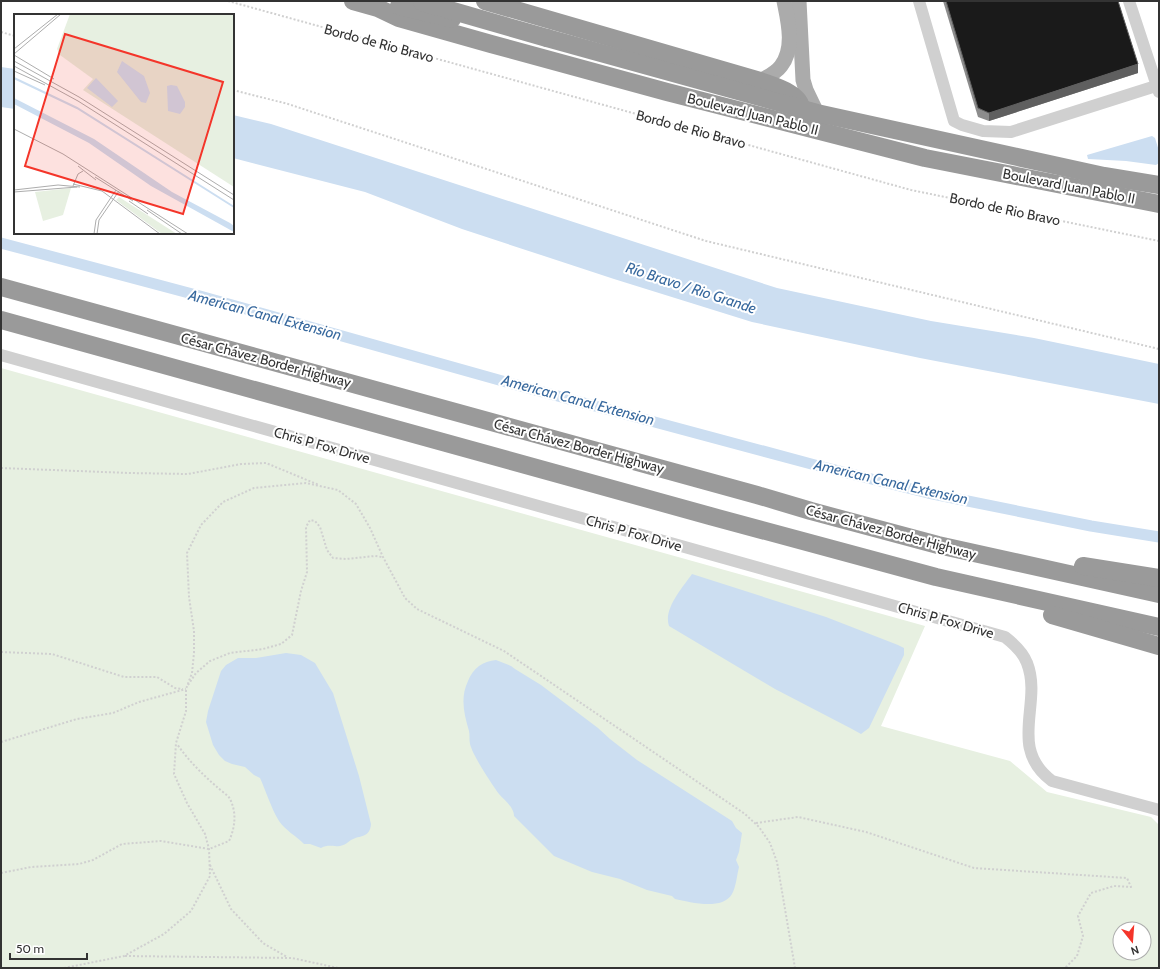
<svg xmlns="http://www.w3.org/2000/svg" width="1160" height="969" font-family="Cabin,sans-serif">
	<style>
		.green { fill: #e7f0e1; fill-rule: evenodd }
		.water { fill: #ccdef1 }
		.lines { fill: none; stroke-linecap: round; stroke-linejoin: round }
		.canal { stroke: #ccdef1; stroke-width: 11 }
		.path { stroke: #d0d0d0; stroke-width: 2; stroke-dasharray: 2 2; stroke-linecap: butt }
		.minor { stroke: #d0d0d0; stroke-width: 12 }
		.major { stroke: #ababab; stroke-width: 15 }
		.highway { stroke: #9a9a9a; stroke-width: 18 }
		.highway-bridge { stroke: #9a9a9a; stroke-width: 18 }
		.wall { fill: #8c8c8c }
		.shaded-wall { fill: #5f5f5f }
		.building { fill: #1a1a1a; stroke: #5f5f5f }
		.labels { text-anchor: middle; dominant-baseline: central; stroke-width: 4; stroke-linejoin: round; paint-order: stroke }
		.street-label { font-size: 14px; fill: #333; stroke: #fff }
		.water-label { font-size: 15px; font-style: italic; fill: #38699e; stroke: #fff }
		.inset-river { fill: none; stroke: #ccdef1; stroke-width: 2 }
		.inset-road { fill: none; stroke: #adadad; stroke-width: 1 }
		.view { fill: #f4352a; fill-opacity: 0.15; stroke: #f4352a; stroke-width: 2 }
		.inset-edge { fill: none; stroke: #333; stroke-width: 2 }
	</style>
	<rect width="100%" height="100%" fill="#fff"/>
	<path class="green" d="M1,368L925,626L881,726L1010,761L1047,792L1151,817L1159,825V968H1ZM1120,929H1144V953H1120Z"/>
	<g class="water">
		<polygon points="1,67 15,69 15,109 1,107"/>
		<polygon points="233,115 271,124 777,288 931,321 1034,338 1159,364 1159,404 920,358 752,322 614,279 462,229 365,192 233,158"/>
		<polygon points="1152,136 1155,138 1159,151 1159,163 1156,165 1126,161 1088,159 1087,155"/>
		<path d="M692,574L826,617L898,645L904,648V655L869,728L861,734L852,729L775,689L669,626C663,609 683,587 692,574Z"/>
		<path d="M286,653L301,655L315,663L333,693L359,776L371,824C370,838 360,835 351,840C347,843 345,845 340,846C332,847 329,844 321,848L310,844H304C296,836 285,830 279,821C271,808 266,791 260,778L254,775L245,767L232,764L225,761L219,755L213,745L206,722L208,711L221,671L226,665L238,658H256Z"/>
		<path d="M496,660L511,666L515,669L541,685L598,728L610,739L637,760L732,821L736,828L742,833L739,852L736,860L739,867C737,875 736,887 732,894C722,911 690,902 675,899L672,896L647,890L620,879L592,872L554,856L514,816C514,807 505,801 499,794C491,783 473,756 470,744C469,740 470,735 469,731C464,714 460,698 468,681C473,668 483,661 496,660Z"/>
	</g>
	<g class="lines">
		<polyline class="canal" points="1,243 200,296 513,384 815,465 928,493 1091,526 1159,537"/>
		<g class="path">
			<polyline points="228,1 911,190 1159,241"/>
			<polyline points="1,32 15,36"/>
			<polyline points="233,90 288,104 706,241 1159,349"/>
			<polyline points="1,468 129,473 188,474 241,464 266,463 319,485"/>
			<polyline points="1,652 52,654 124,677 157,677 175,688 183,689"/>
			<polyline points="188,685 196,673 210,661 230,653 263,649 281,644 292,635 301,591 307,572 306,527 310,520 315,521 320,527 327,550 333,558 346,559 375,556 382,557"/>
			<polyline points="1,742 77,719 113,713 139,702 186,689"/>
			<polyline points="756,823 798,817 866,832 974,868 1127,878 1131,887 1114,886 1091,893 1078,916 1083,936 1077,956 1065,968"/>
			<polyline points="210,865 231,909 263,943 287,957"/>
			<path d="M1,873L31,867L79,864L93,860L122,844L161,841L209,849L229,841C235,828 237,813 230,799C228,795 221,791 217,787C202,774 188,760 177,744"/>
			<polyline points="125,956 292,958 338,968"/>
			<polyline points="64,968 124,956 164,934 191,911 210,876 209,849 205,834 187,803 174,774 176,743 186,711 186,689 192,673 194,653 194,631 189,597 187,553 201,525 223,502 254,488 306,483 338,490 356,504 370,528 383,557 405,598 417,609 504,651 745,814 759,827 770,843 777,862 795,968"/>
		</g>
		<g class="minor">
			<polyline points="919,1 954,121 962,125 983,131 1011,132 1159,85"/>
			<polyline points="1129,1 1159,92"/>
			<path d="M1,355L1005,637C1014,644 1023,652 1027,663C1043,704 1007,747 1052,781L1159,810"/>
		</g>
		<g class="major">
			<polyline points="799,1 803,80 806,90 817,113"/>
			<path d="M760,81C767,77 776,73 781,66C795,48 788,21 784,1"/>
		</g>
		<g class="highway">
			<polyline points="353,1 378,8 399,18 491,44 667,92 925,158 1159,204"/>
			<path d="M485,1L760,81C773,86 801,93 801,109"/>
			<polyline points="399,6 452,19"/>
			<polyline points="547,38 817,113 1104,176 1159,185"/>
			<polyline points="1,287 757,495 811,511 938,545 1159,594"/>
			<polyline points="1,320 710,516 936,577 1159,627"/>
			<polyline points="1083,566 1159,578"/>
			<polyline points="1052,615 1159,646"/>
		</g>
		<polyline class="highway-bridge" points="422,2 547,38"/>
	</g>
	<polygon class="wall" points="943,1 1118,1 1138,73 989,121 978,117"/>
	<polygon class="shaded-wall" points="1138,64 1138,73 989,121 989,113"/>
	<polygon class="building" points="946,1 1118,1 1138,64 989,113 978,108"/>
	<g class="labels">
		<g class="street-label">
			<text transform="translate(379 43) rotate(15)">Bordo de Rio Bravo</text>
			<text transform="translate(753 114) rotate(14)">Boulevard Juan Pablo II</text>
			<text transform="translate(691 129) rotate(15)">Bordo de Rio Bravo</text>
			<text transform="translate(1069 186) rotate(11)">Boulevard Juan Pablo II</text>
			<text transform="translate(1005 209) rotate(12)">Bordo de Rio Bravo</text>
			<text transform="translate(266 360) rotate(15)">César Chávez Border Highway</text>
			<text transform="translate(322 445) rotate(16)">Chris P Fox Drive</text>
			<text transform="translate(579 446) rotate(15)">César Chávez Border Highway</text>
			<text transform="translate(891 532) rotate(15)">César Chávez Border Highway</text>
			<text transform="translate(634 533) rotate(16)">Chris P Fox Drive</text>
			<text transform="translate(946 620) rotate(16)">Chris P Fox Drive</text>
		</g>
		<g class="water-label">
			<text transform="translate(691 288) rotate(18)">Río Bravo / Rio Grande</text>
			<text transform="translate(265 315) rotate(15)">American Canal Extension</text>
			<text transform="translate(578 400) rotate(15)">American Canal Extension</text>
			<text transform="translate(891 482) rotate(13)">American Canal Extension</text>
		</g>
	</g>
	<g transform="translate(14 14)">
		<rect width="220" height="220" fill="#fff"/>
		<path d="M56,0H220V173L69,76L79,65L46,41L43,35ZM57,174L49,201L29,207L21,178ZM105,183L163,220H148L102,186Z" fill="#e7f0e1"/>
		<path d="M108,47L130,62L136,79L132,89L127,88L103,58ZM82,64L104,87L98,93L73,74ZM157,71L163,72L171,88V93L166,100L154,97L153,72ZM0,84L80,125L158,178L216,209L220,212V218L137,172L75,129L0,90Z" fill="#ccdef1"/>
		<path class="inset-river" d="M0,64L63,94L220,193"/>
		<path class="inset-road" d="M0,35L44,0M0,40L47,0M0,41L40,65M0,47L65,83L220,181M0,52L64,87L220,186M0,57L31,71M0,115L49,140L174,220M64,152L82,166M81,163L119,187M59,170L88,177L146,220M59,172L64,160L69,157M0,176L44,171L66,173M0,178L63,173M115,187L134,200M133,196L168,220M80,220L82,206L102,176M83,220L85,206L105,177"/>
		<path class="view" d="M51,20L209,68L169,200L11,152Z"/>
		<rect width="220" height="220" class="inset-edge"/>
	</g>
	<rect width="1160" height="969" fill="none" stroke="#333333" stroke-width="4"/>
	<g transform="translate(1132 941) rotate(163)"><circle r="19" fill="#ffffff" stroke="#adadad"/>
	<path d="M0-3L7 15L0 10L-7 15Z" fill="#f4352a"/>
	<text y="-6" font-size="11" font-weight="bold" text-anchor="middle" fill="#333333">N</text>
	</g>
	<path d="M10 953v6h77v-6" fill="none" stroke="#333333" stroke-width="2"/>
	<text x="16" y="953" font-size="12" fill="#333333" stroke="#ffffff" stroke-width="3" paint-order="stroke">50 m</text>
</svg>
